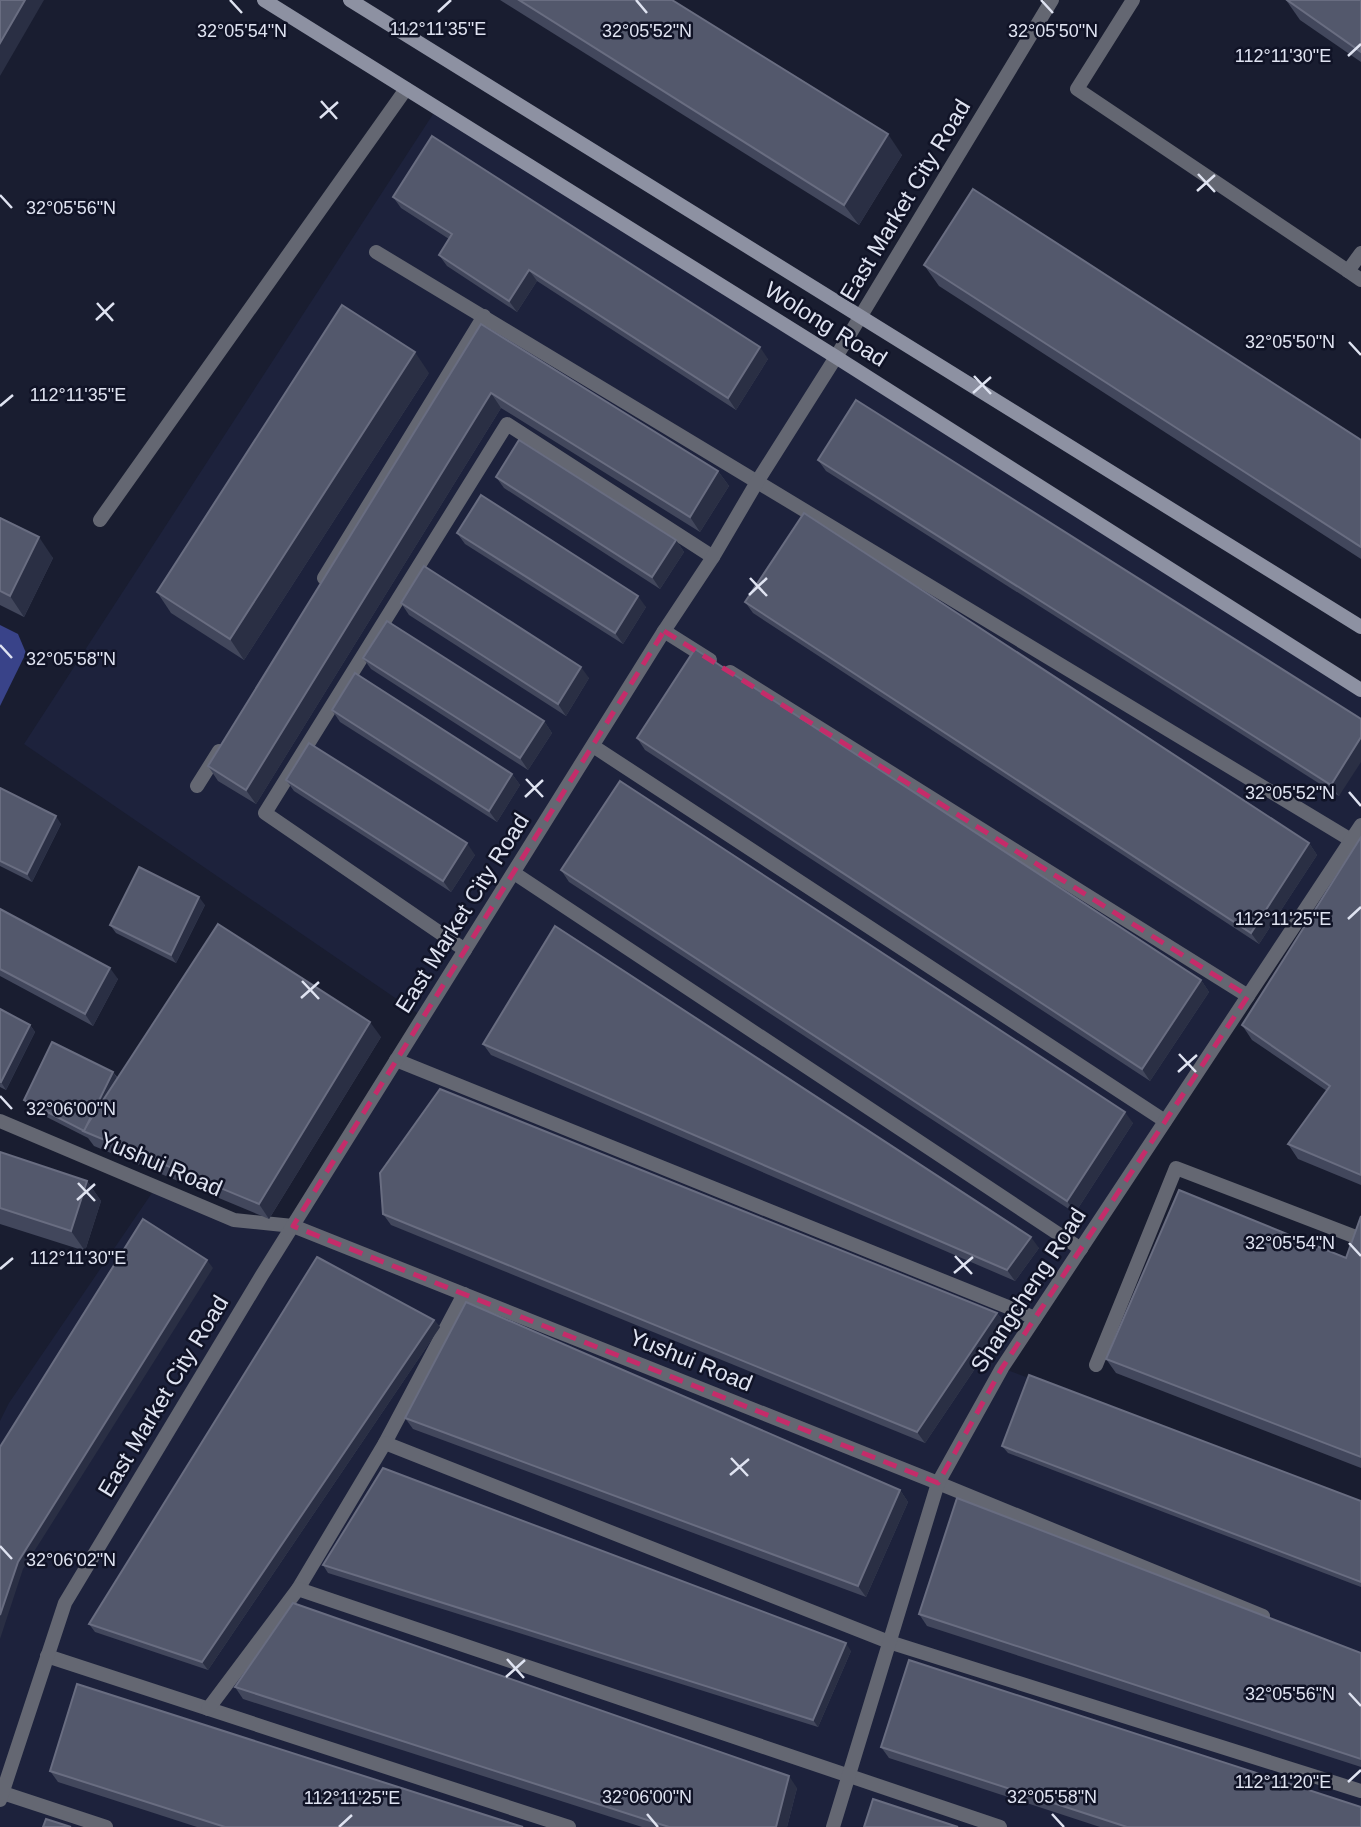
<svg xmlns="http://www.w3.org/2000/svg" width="1361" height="1827" font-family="Arial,sans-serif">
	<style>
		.built { fill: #1d223c }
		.forest { fill: #394389 }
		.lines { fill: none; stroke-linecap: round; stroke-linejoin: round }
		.service { stroke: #646772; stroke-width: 14 }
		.minor { stroke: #646772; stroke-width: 14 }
		.secondary { stroke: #8d91a2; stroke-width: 14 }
		.wall { fill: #42475c }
		.shaded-wall { fill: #2a2f44 }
		.building { fill: #53586c; stroke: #696d81; stroke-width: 2 }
		.marked { fill: none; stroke: #c52c6a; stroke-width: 5; stroke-dasharray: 14 9; stroke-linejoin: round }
		.ticks { fill: none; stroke: #dfe3f1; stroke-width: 2.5 }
		.labels { text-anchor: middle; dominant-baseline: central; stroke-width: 5; stroke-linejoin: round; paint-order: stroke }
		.street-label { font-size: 23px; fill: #dfe3f1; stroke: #101326 }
		.ticks-label { font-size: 18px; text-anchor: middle; fill: #dfe3f1; stroke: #101326; stroke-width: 5; stroke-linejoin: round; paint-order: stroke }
	</style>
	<rect width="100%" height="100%" fill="#191d30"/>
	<polygon class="built" points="437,108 1361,690 1361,825 1002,1368 1361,1502 1361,1827 0,1827 0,1421 9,1403 156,1187 234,1220 293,1226 423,1017 24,744"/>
	<polygon class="forest" points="0,625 18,634 26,653 0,706"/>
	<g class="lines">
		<g class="service">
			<polyline points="1133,0 1077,89 1348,271"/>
			<polyline points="1361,253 1348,271 1361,280"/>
			<polyline points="100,520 406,89"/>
			<polyline points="1096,1365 1176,1168 1361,1239"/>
		</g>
		<g class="minor">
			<polyline points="376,252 1351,840"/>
			<polyline points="324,578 484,316"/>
			<polyline points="664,631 710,660"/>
			<polyline points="730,672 1248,996"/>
			<polyline points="593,746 1165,1121"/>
			<polyline points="197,786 219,751"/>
			<polyline points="514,873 1081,1249"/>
			<polyline points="465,950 265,813 507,424 713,557"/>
			<polyline points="396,1060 1035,1318"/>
			<polyline points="0,1121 234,1220 293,1226 938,1483 1263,1616"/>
			<polyline points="385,1443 464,1294"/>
			<polyline points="298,1589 385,1443 889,1642 1361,1791"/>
			<polyline points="47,1656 569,1827"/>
			<polyline points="208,1709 298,1589 1000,1827"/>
			<polyline points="3,1793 106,1827"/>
			<polyline points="0,1800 65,1603 262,1275 664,631 713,557 757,482 836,357 1052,0"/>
			<polyline points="833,1827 938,1483 1002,1368 1361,825"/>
		</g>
		<g class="secondary">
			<polyline points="264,0 836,357 1361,690"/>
			<polyline points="350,0 1361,627"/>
		</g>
	</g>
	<g class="wall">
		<polygon points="500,0 672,0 902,155 859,225"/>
		<polygon points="1286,0 1361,0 1361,62 1300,20"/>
		<polygon points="393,197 768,359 736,410 537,281 517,312 447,266 439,255 449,239 401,208"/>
		<polygon points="924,265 1361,440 1361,559 939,286"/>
		<polygon points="481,324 718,471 729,486 700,532 501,408 256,804 218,781 208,766"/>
		<polygon points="429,373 244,660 171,613 157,592"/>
		<polygon points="818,460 1361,719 1339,796 826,471"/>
		<polygon points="496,477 676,540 684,552 660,589 504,488"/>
		<polygon points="0,518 53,558 24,617 0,605"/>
		<polygon points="457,533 646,607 623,644 465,544"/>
		<polygon points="745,602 1309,843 1317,855 1259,944 753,613"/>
		<polygon points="401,603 589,678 566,716 409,615"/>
		<polygon points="363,658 544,721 552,733 528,770 371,669"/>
		<polygon points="332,710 512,774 520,785 497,822 340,722"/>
		<polygon points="637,738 1201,980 1209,992 1150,1081 645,750"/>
		<polygon points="286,780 475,855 451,892 294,791"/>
		<polygon points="0,788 61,824 32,882 0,866"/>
		<polygon points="1361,837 1361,1185 1298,1159 1288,1144 1327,1091 1252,1040 1242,1025"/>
		<polygon points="561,870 1133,1123 1075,1213 569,882"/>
		<polygon points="205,905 176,963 116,933 110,925"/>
		<polygon points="0,909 118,979 93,1026 0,976"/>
		<polygon points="0,1009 30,1025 35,1032 6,1090 0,1087"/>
		<polygon points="381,1037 269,1219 94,1146 88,1138 29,1108 24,1100 113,1072 118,1078"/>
		<polygon points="483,1044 1039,1248 1015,1281 491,1055"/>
		<polygon points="0,1152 87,1181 101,1201 85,1251 0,1224"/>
		<polygon points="383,1214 997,1313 1005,1324 925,1443 391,1225"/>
		<polygon points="1361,1216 1361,1468 1116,1373 1106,1359 1346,1258"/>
		<polygon points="434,1320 440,1327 208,1670 95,1632 89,1624"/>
		<polygon points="405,1418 900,1490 908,1502 866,1597 413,1429"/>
		<polygon points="1002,1446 1361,1501 1361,1587 1008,1453"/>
		<polygon points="323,1565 851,1651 818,1727 328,1573"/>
		<polygon points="919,1614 1361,1653 1361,1767 927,1626"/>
		<polygon points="235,1687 797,1788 787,1827 642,1827 243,1699"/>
		<polygon points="881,1747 1361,1827 1100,1827 889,1758"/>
		<polygon points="50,1771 523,1827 197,1827 58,1782"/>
	</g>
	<g class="shaded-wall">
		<polygon points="25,0 44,0 0,76 0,43"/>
		<polygon points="888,134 902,155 859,225 844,205"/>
		<polygon points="529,270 537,281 517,312 509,301"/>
		<polygon points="760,347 768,359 736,410 728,398"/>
		<polygon points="415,352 429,373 244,660 230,639"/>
		<polygon points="491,393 501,408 256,804 246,790"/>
		<polygon points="718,471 729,486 700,532 690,517"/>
		<polygon points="39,537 53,558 24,617 10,596"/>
		<polygon points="676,540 684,552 660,589 652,577"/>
		<polygon points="638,596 646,607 623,644 615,633"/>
		<polygon points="581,667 589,678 566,716 558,704"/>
		<polygon points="544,721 552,733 528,770 520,758"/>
		<polygon points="1361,737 1361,762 1339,796 1331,785"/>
		<polygon points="512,774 520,785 497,822 489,811"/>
		<polygon points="56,816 61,824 32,882 27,874"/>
		<polygon points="467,843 475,855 451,892 443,881"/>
		<polygon points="1309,843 1317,855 1259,944 1251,933"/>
		<polygon points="199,897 205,905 176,963 171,955"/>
		<polygon points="110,968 118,979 93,1026 85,1014"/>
		<polygon points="1201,980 1209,992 1150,1081 1142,1069"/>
		<polygon points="370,1022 381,1037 269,1219 259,1204"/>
		<polygon points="30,1025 35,1032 6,1090 1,1082"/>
		<polygon points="113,1072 118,1080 84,1131"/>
		<polygon points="1125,1112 1133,1123 1075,1213 1067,1201"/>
		<polygon points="87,1181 101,1201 85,1251 71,1231"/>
		<polygon points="1031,1237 1039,1248 1015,1281 1007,1270"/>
		<polygon points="207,1260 213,1268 23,1569 0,1639 0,1615 18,1562"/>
		<polygon points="997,1313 1005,1324 925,1443 917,1432"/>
		<polygon points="434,1320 440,1327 208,1670 202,1662"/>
		<polygon points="900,1490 908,1502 866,1597 858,1586"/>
		<polygon points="846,1643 851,1651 818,1727 813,1720"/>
		<polygon points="789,1776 797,1788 787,1827 776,1827"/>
	</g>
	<g class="building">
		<polygon points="0,0 25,0 0,43"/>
		<polygon points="519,0 672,0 888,134 844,205"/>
		<polygon points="1287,0 1361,0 1361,52"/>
		<polygon points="432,136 760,347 728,398 529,270 509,301 439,255 452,234 393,197"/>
		<polygon points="973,189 1361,440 1361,547 924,265"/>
		<polygon points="342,305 415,352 230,639 157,592"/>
		<polygon points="481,324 718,471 690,517 491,393 246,790 208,766"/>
		<polygon points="856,400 1361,719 1361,737 1331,785 818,460"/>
		<polygon points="519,440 676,540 652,577 496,477"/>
		<polygon points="481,495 638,596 615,633 457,533"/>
		<polygon points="804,513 1309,843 1251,933 745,602"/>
		<polygon points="0,518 39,537 10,596 0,591"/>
		<polygon points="424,566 581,667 558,704 401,603"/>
		<polygon points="387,621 544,721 520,758 363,658"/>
		<polygon points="695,649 1201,980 1142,1069 637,738"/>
		<polygon points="355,673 512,774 489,811 332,710"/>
		<polygon points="309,743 467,843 443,881 286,780"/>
		<polygon points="620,781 1125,1112 1067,1201 561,870"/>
		<polygon points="0,788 56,816 27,874 0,861"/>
		<polygon points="1361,837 1361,1175 1288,1144 1330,1086 1242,1025"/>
		<polygon points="139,867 199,897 171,955 110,925"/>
		<polygon points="0,909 110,968 85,1014 0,969"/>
		<polygon points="218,924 370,1022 259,1204 83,1131"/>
		<polygon points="555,926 1031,1237 1007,1270 483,1044"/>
		<polygon points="0,1009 30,1025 1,1082 0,1082"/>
		<polygon points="52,1042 113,1072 84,1131 24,1100"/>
		<polygon points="440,1089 997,1313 917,1432 383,1214 380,1173"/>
		<polygon points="0,1152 87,1181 71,1231 0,1208"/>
		<polygon points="1179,1190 1346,1258 1361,1216 1361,1457 1106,1359"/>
		<polygon points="143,1219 207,1260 18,1562 0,1615 0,1447"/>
		<polygon points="317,1257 434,1320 202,1662 89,1624"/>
		<polygon points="466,1302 900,1490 858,1586 405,1418"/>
		<polygon points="1029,1375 1361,1501 1361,1582 1002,1446"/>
		<polygon points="383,1468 846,1643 813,1720 323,1565"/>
		<polygon points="957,1498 1361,1653 1361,1759 919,1614"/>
		<polygon points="293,1603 789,1776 776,1827 669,1827 235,1687"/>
		<polygon points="909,1660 1361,1807 1361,1827 1127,1827 881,1747"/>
		<polygon points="77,1684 523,1827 225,1827 50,1771"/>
		<polygon points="873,1799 958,1827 864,1827"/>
		<polygon points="46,1819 71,1827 43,1827"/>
	</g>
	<path class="marked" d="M664,631L1248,996L1002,1368L938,1483L293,1226Z"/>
	<path class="ticks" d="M230,0L242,13M636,0L647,13M1041,0L1053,13M438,12L451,0M1348,56L1361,44M321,101L337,119M320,118L338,102M1198,174L1215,192M1197,191L1215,175M0,195L12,208M97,303L113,321M96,320L114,303M1349,342L1361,355M974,376L991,394M973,393L991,377M0,406L13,395M750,578L767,596M749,595L767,578M0,645L12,658M526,779L543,797M1349,792L1361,806M525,797L543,780M1348,919L1361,907M302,981L319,999M301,998L319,982M1179,1054L1196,1072M1178,1072L1197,1055M0,1096L12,1109M78,1183L95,1201M77,1200L95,1184M1349,1243L1361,1256M955,1256L972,1274M0,1269L13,1258M954,1273L973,1257M731,1458L748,1476M730,1475L749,1459M0,1546L12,1559M507,1659L524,1678M506,1677L525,1660M1349,1693L1361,1706M1348,1782L1361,1770M647,1814L658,1827M1052,1814L1064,1827M339,1827L352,1815"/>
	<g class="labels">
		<g class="street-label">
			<text transform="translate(905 200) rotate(-59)">East Market City Road</text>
			<text transform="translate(826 324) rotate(32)">Wolong Road</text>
			<text transform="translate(462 913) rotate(-58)">East Market City Road</text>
			<text transform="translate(161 1164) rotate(23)">Yushui Road</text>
			<text transform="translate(1028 1290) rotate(-57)">Shangcheng Road</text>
			<text transform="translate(691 1360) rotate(22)">Yushui Road</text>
			<text transform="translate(163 1396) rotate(-59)">East Market City Road</text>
		</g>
	</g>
	<g class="ticks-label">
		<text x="438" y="35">112°11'35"E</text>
		<text x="242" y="37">32°05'54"N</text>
		<text x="647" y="37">32°05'52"N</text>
		<text x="1053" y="37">32°05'50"N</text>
		<text x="1283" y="62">112°11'30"E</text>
		<text x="71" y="214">32°05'56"N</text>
		<text x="1290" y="348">32°05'50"N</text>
		<text x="78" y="401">112°11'35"E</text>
		<text x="71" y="665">32°05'58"N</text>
		<text x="1290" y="799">32°05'52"N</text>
		<text x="1283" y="925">112°11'25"E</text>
		<text x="71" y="1115">32°06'00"N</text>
		<text x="1290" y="1249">32°05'54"N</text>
		<text x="78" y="1264">112°11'30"E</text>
		<text x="71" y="1566">32°06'02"N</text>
		<text x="1290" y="1700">32°05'56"N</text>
		<text x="1283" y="1788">112°11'20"E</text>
		<text x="647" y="1803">32°06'00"N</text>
		<text x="1052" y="1803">32°05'58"N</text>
		<text x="352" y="1804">112°11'25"E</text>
	</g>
</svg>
